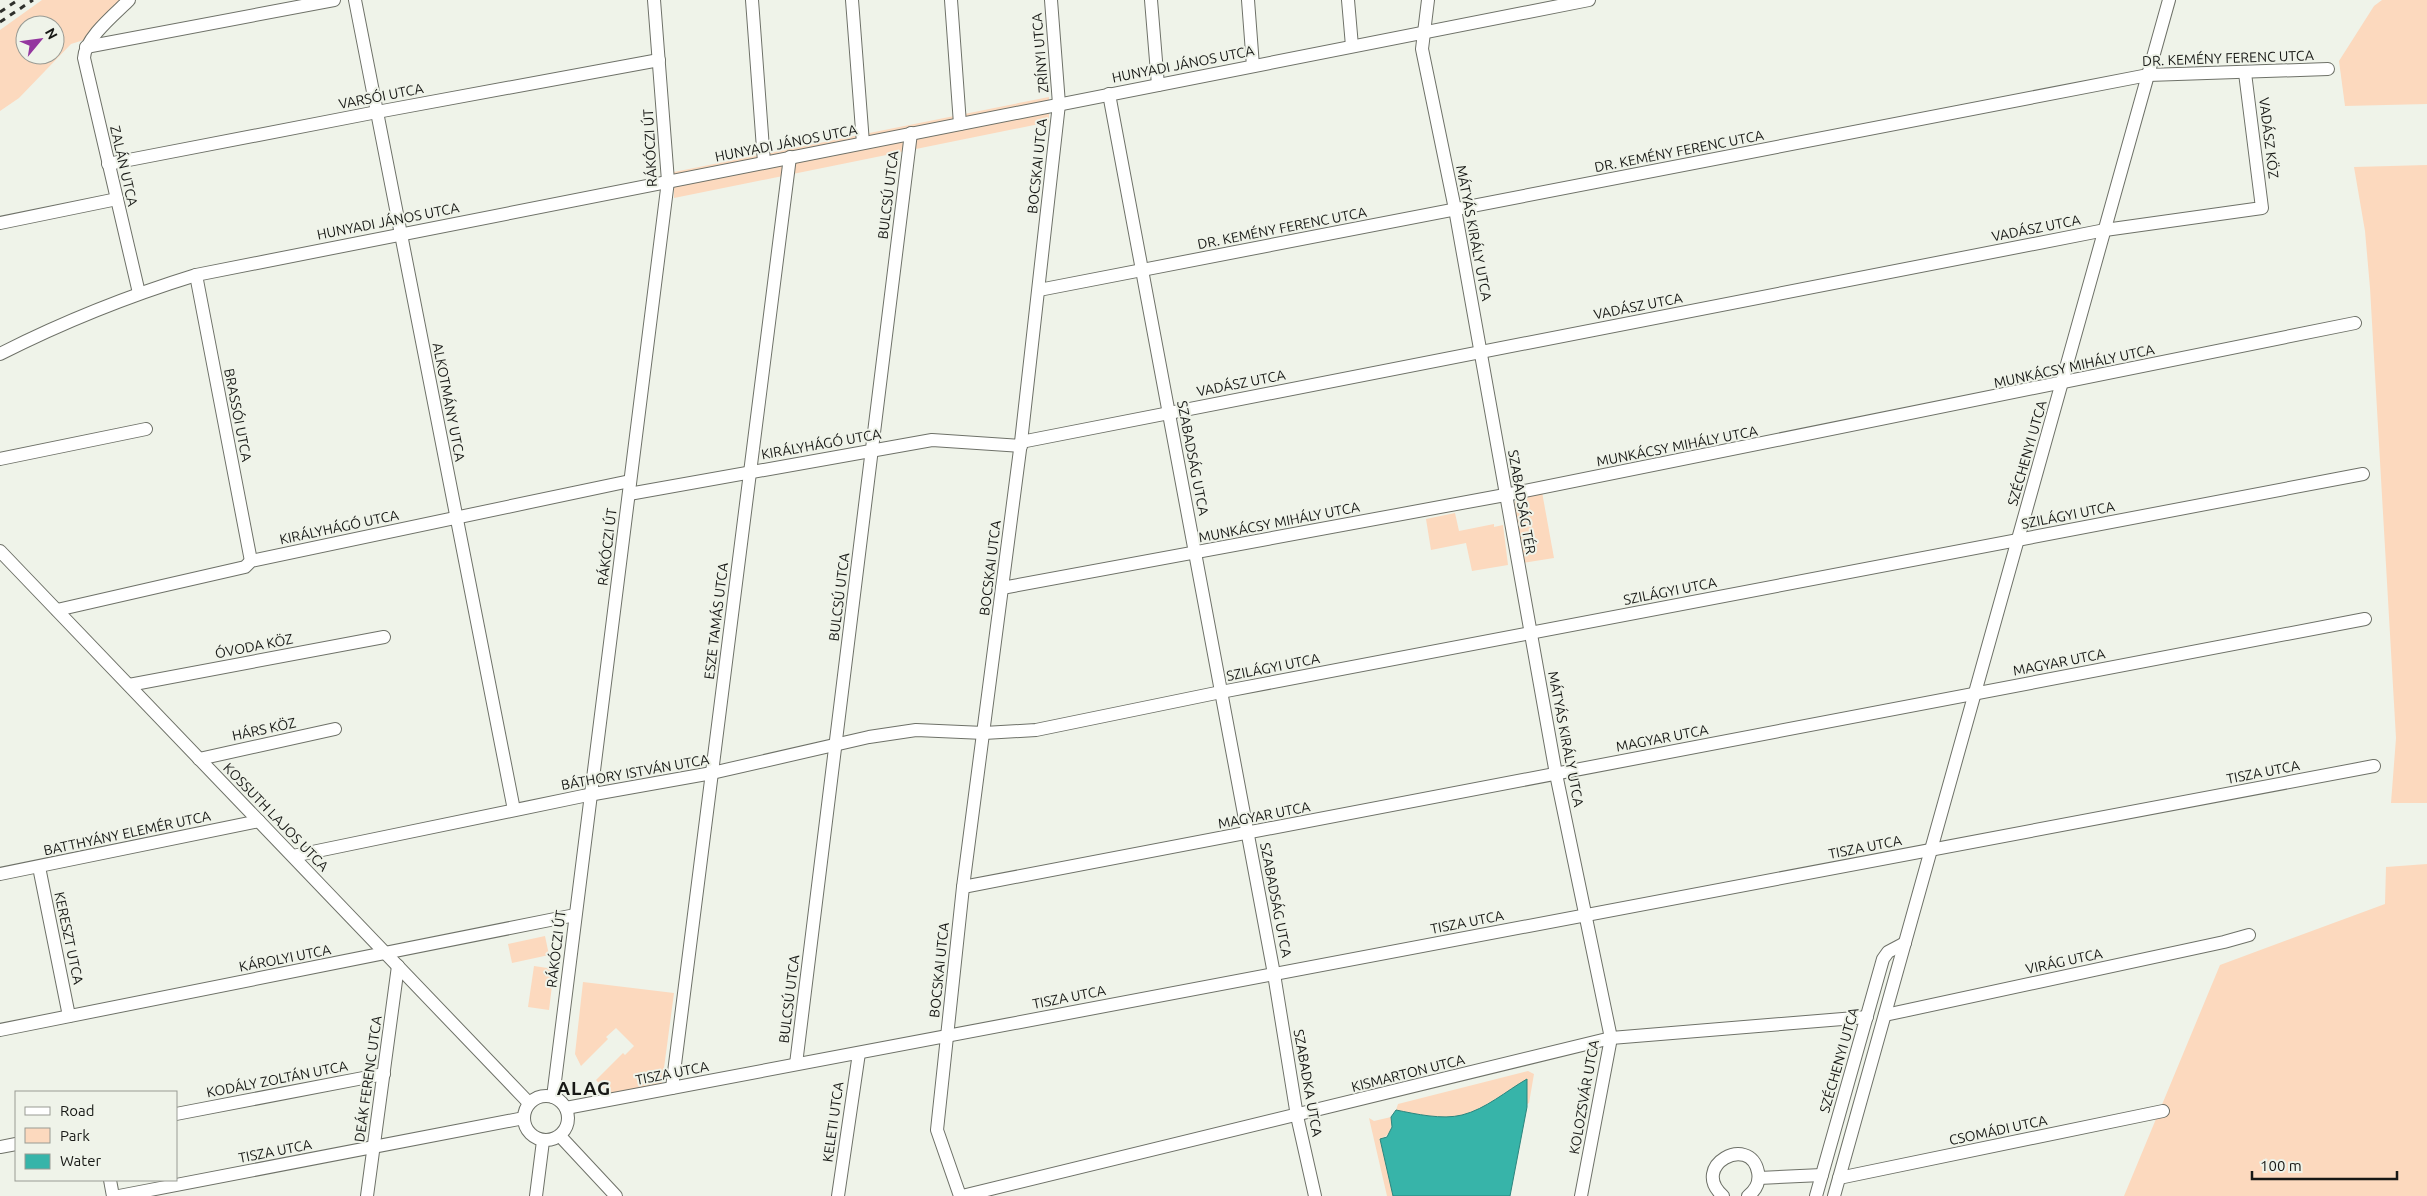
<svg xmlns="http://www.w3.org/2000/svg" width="2427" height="1196" font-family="Ubuntu,sans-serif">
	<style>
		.green { fill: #fcd9be; fill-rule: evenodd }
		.water { fill: #37b4a9; stroke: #2d857d }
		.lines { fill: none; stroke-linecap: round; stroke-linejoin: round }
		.minor-casing { stroke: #6e7168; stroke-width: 14 }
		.minor { stroke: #fff; stroke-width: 12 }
		.rail { stroke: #2f302c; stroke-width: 3; stroke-dasharray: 6 6; stroke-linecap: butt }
		.labels { text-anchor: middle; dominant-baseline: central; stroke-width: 4; stroke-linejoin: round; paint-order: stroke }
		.street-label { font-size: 14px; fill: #171815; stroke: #eff3e9 }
		.district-label { font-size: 19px; font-weight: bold; letter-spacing: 1px; fill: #171815; stroke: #eff3e9 }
	</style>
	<rect width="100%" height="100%" fill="#eff3e9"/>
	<g class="green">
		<path d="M42,0H125L87,39L71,44L19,98L0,111V30ZM25,25H55V55H25Z"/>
		<polygon points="2382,0 2427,0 2427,104 2345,106 2339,61 2374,6"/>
		<polygon points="1049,97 1049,122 674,198 674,172"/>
		<polygon points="2427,165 2427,803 2391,803 2396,738 2370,288 2365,231 2354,167"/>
		<polygon points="1542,492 1554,558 1523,563 1512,506 1518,498"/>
		<polygon points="1455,513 1459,531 1494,524 1494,527 1503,525 1508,565 1472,571 1466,543 1431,550 1426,519"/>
		<polygon points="2427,864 2427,1196 2124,1196 2220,965 2385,904 2386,867"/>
		<polygon points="545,936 549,955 512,963 508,944"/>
		<polygon points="534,966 554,969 549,1010 528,1007"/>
		<polygon points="583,982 674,993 662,1083 609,1094 596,1080 623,1053 625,1055 634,1046 616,1028 606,1037 608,1039 581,1066 575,1054"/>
		<path d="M1528,1071L1534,1074L1529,1103L1527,1104L1526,1080C1505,1091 1485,1109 1462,1115C1442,1120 1416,1114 1396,1110L1398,1104Z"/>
		<path d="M1391,1117C1392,1128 1391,1135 1380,1139L1393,1196H1387L1369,1118L1374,1121Z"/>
	</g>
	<path class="water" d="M1527,1079V1107L1510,1196H1393L1380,1139L1387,1137L1392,1127L1391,1117L1396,1110C1416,1114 1442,1120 1462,1115C1486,1109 1506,1091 1527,1079Z"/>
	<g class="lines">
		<defs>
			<g id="minor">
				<path d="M129,0C115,14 85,38 84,58L139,293"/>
				<polyline points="355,0 514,810"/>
				<polyline points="752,0 764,162"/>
				<polyline points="852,0 863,143"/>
				<polyline points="951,0 960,124"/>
				<polyline points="1151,0 1158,85"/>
				<polyline points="1248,0 1253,66"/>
				<polyline points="1348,0 1352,46"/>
				<polyline points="1428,0 1422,49 1455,209 1556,774 1611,1038 1581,1196"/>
				<polyline points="86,47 334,0"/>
				<polyline points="1109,94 1274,974 1297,1116 1315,1196"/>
				<polyline points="108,164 377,112 659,60"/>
				<polyline points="0,223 117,199"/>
				<polyline points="196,275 251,561"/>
				<polyline points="1039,290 2148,75 2328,69"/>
				<path d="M0,354C63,322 128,296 196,275L1589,0"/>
				<polyline points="1021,442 2105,230 2262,208 2245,73"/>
				<polyline points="0,459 146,429"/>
				<polyline points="629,494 932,440 1021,446"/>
				<polyline points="0,551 529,1103"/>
				<polyline points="1002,588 1505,495 2355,323"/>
				<polyline points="57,610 245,567 251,561 630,481"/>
				<polyline points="129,685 384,637"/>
				<polyline points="199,759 335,729"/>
				<polyline points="293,856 583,796 712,773 869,737 916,730 984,733 1036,730 1221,692 2363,474"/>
				<polyline points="39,867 69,1016"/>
				<polyline points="0,874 259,821"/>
				<polyline points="963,887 2365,619"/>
				<polyline points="1885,1015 2224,942 2249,935"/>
				<polyline points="0,1030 575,915"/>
				<polyline points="796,1064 911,133"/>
				<polyline points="672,1088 790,157"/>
				<circle cx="546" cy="1118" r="22"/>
				<polyline points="553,1097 668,181 654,0"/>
				<polyline points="566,1108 2374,766"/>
				<polyline points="176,1114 384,1074"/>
				<polyline points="560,1136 616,1196"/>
				<polyline points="0,1147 16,1144"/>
				<polyline points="1759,1178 1822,1175"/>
				<polyline points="1839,1178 2163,1111"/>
				<polyline points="110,1180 113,1196"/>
				<polyline points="119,1196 524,1118"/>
				<polyline points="367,1196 398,966"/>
				<polyline points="536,1196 543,1141"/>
				<polyline points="838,1196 859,1053"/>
				<polyline points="960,1196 937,1130 963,887 1021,442 1059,104 1051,0"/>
				<polyline points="962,1196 1611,1038 1867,1017"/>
				<path d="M1723,1196C1689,1166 1750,1133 1758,1172C1760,1182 1756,1190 1748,1196"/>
				<polyline points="1816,1196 1883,959 1888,952 1905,943"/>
				<polyline points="1834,1196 2169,0"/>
			</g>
		</defs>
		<use href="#minor" class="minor-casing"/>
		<use href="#minor" class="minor"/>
		<g class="rail">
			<polyline points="0,12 18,0"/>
			<polyline points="0,22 33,0"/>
		</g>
	</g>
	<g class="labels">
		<g class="street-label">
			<text transform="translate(1040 53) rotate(-95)">ZRÍNYI UTCA</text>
			<text transform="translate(2228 58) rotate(-2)">DR. KEMÉNY FERENC UTCA</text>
			<text transform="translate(1183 64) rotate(-11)">HUNYADI JÁNOS UTCA</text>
			<text transform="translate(381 96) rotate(-11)">VARSÓI UTCA</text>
			<text transform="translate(2269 138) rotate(83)">VADÁSZ KÖZ</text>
			<text transform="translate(786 143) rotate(-11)">HUNYADI JÁNOS UTCA</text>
			<text transform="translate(650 148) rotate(-93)">RÁKÓCZI ÚT</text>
			<text transform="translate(1679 151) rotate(-11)">DR. KEMÉNY FERENC UTCA</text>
			<text transform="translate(124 166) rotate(77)">ZALÁN UTCA</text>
			<text transform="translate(1037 166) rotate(-84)">BOCSKAI UTCA</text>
			<text transform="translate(888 195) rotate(-83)">BULCSÚ UTCA</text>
			<text transform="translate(388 221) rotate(-11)">HUNYADI JÁNOS UTCA</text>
			<text transform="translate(1282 228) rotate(-11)">DR. KEMÉNY FERENC UTCA</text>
			<text transform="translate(2036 228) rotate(-11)">VADÁSZ UTCA</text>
			<text transform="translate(1474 233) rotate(79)">MÁTYÁS KIRÁLY UTCA</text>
			<text transform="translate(1638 306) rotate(-11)">VADÁSZ UTCA</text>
			<text transform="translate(2074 366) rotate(-12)">MUNKÁCSY MIHÁLY UTCA</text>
			<text transform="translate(1241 383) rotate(-11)">VADÁSZ UTCA</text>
			<text transform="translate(449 402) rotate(79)">ALKOTMÁNY UTCA</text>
			<text transform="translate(238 415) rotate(79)">BRASSÓI UTCA</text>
			<text transform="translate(821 444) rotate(-10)">KIRÁLYHÁGÓ UTCA</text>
			<text transform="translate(1677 446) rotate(-11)">MUNKÁCSY MIHÁLY UTCA</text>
			<text transform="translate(2027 453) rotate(-74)">SZÉCHENYI UTCA</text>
			<text transform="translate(1193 458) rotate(79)">SZABADSÁG UTCA</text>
			<text transform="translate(1522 502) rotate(80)">SZABADSÁG TÉR</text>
			<text transform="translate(2068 515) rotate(-11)">SZILÁGYI UTCA</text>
			<text transform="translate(1279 522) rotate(-11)">MUNKÁCSY MIHÁLY UTCA</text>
			<text transform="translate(339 527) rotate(-12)">KIRÁLYHÁGÓ UTCA</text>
			<text transform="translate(607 547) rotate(-83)">RÁKÓCZI ÚT</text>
			<text transform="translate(990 568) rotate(-83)">BOCSKAI UTCA</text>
			<text transform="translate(1670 591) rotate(-11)">SZILÁGYI UTCA</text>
			<text transform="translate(839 597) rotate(-83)">BULCSÚ UTCA</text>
			<text transform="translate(716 621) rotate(-83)">ESZE TAMÁS UTCA</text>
			<text transform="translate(254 646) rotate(-11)">ÓVODA KÖZ</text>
			<text transform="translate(2059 662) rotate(-11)">MAGYAR UTCA</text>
			<text transform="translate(1273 667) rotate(-11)">SZILÁGYI UTCA</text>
			<text transform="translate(264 729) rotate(-12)">HÁRS KÖZ</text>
			<text transform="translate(1662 738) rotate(-11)">MAGYAR UTCA</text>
			<text transform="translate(1566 739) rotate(79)">MÁTYÁS KIRÁLY UTCA</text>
			<text transform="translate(635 772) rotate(-10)">BÁTHORY ISTVÁN UTCA</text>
			<text transform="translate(2263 772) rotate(-11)">TISZA UTCA</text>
			<text transform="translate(1264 815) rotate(-11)">MAGYAR UTCA</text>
			<text transform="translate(276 817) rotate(46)">KOSSUTH LAJOS UTCA</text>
			<text transform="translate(127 833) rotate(-12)">BATTHYÁNY ELEMÉR UTCA</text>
			<text transform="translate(1865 847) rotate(-11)">TISZA UTCA</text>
			<text transform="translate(1276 900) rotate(79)">SZABADSÁG UTCA</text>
			<text transform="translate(1467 922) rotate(-11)">TISZA UTCA</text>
			<text transform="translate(69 938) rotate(78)">KERESZT UTCA</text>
			<text transform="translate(556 949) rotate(-83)">RÁKÓCZI ÚT</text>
			<text transform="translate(285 958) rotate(-11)">KÁROLYI UTCA</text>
			<text transform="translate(2064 961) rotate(-12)">VIRÁG UTCA</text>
			<text transform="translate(939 970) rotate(-84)">BOCSKAI UTCA</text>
			<text transform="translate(1069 997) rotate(-11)">TISZA UTCA</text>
			<text transform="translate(789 999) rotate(-83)">BULCSÚ UTCA</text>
			<text transform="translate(1839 1060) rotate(-74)">SZÉCHENYI UTCA</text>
			<text transform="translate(672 1073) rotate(-11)">TISZA UTCA</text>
			<text transform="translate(1408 1073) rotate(-14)">KISMARTON UTCA</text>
			<text transform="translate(277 1079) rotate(-11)">KODÁLY ZOLTÁN UTCA</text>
			<text transform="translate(368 1079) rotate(-82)">DEÁK FERENC UTCA</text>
			<text transform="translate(1308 1083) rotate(80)">SZABADKA UTCA</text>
			<text transform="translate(1584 1097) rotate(-80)">KOLOZSVÁR UTCA</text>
			<text transform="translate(833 1122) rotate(-82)">KELETI UTCA</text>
			<text transform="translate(1998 1130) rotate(-12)">CSOMÁDI UTCA</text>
			<text transform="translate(275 1151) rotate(-11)">TISZA UTCA</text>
		</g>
		<g class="district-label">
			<text x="584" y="1088">ALAG</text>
		</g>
	</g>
	<rect x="15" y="1091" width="162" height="90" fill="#eff3e9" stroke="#999b94"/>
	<rect x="25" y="1107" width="25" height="8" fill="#ffffff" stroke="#999b94"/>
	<text x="60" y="1116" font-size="15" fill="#171815">Road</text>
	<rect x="25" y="1128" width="25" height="15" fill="#fcd9be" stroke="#999b94"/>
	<text x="60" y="1141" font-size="15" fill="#171815">Park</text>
	<rect x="25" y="1154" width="25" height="15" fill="#37b4a9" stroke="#999b94"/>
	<text x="60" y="1166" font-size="15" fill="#171815">Water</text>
	<g transform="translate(40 40) rotate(61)"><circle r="24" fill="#eff3e9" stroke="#999b94"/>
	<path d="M0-4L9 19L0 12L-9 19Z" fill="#94369f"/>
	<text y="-8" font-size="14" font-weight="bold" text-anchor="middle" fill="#171815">N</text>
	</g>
	<path d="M2252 1171v8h145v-8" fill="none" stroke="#171815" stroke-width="2.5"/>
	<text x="2260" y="1171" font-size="15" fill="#171815" stroke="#eff3e9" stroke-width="4" paint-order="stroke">100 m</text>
</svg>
